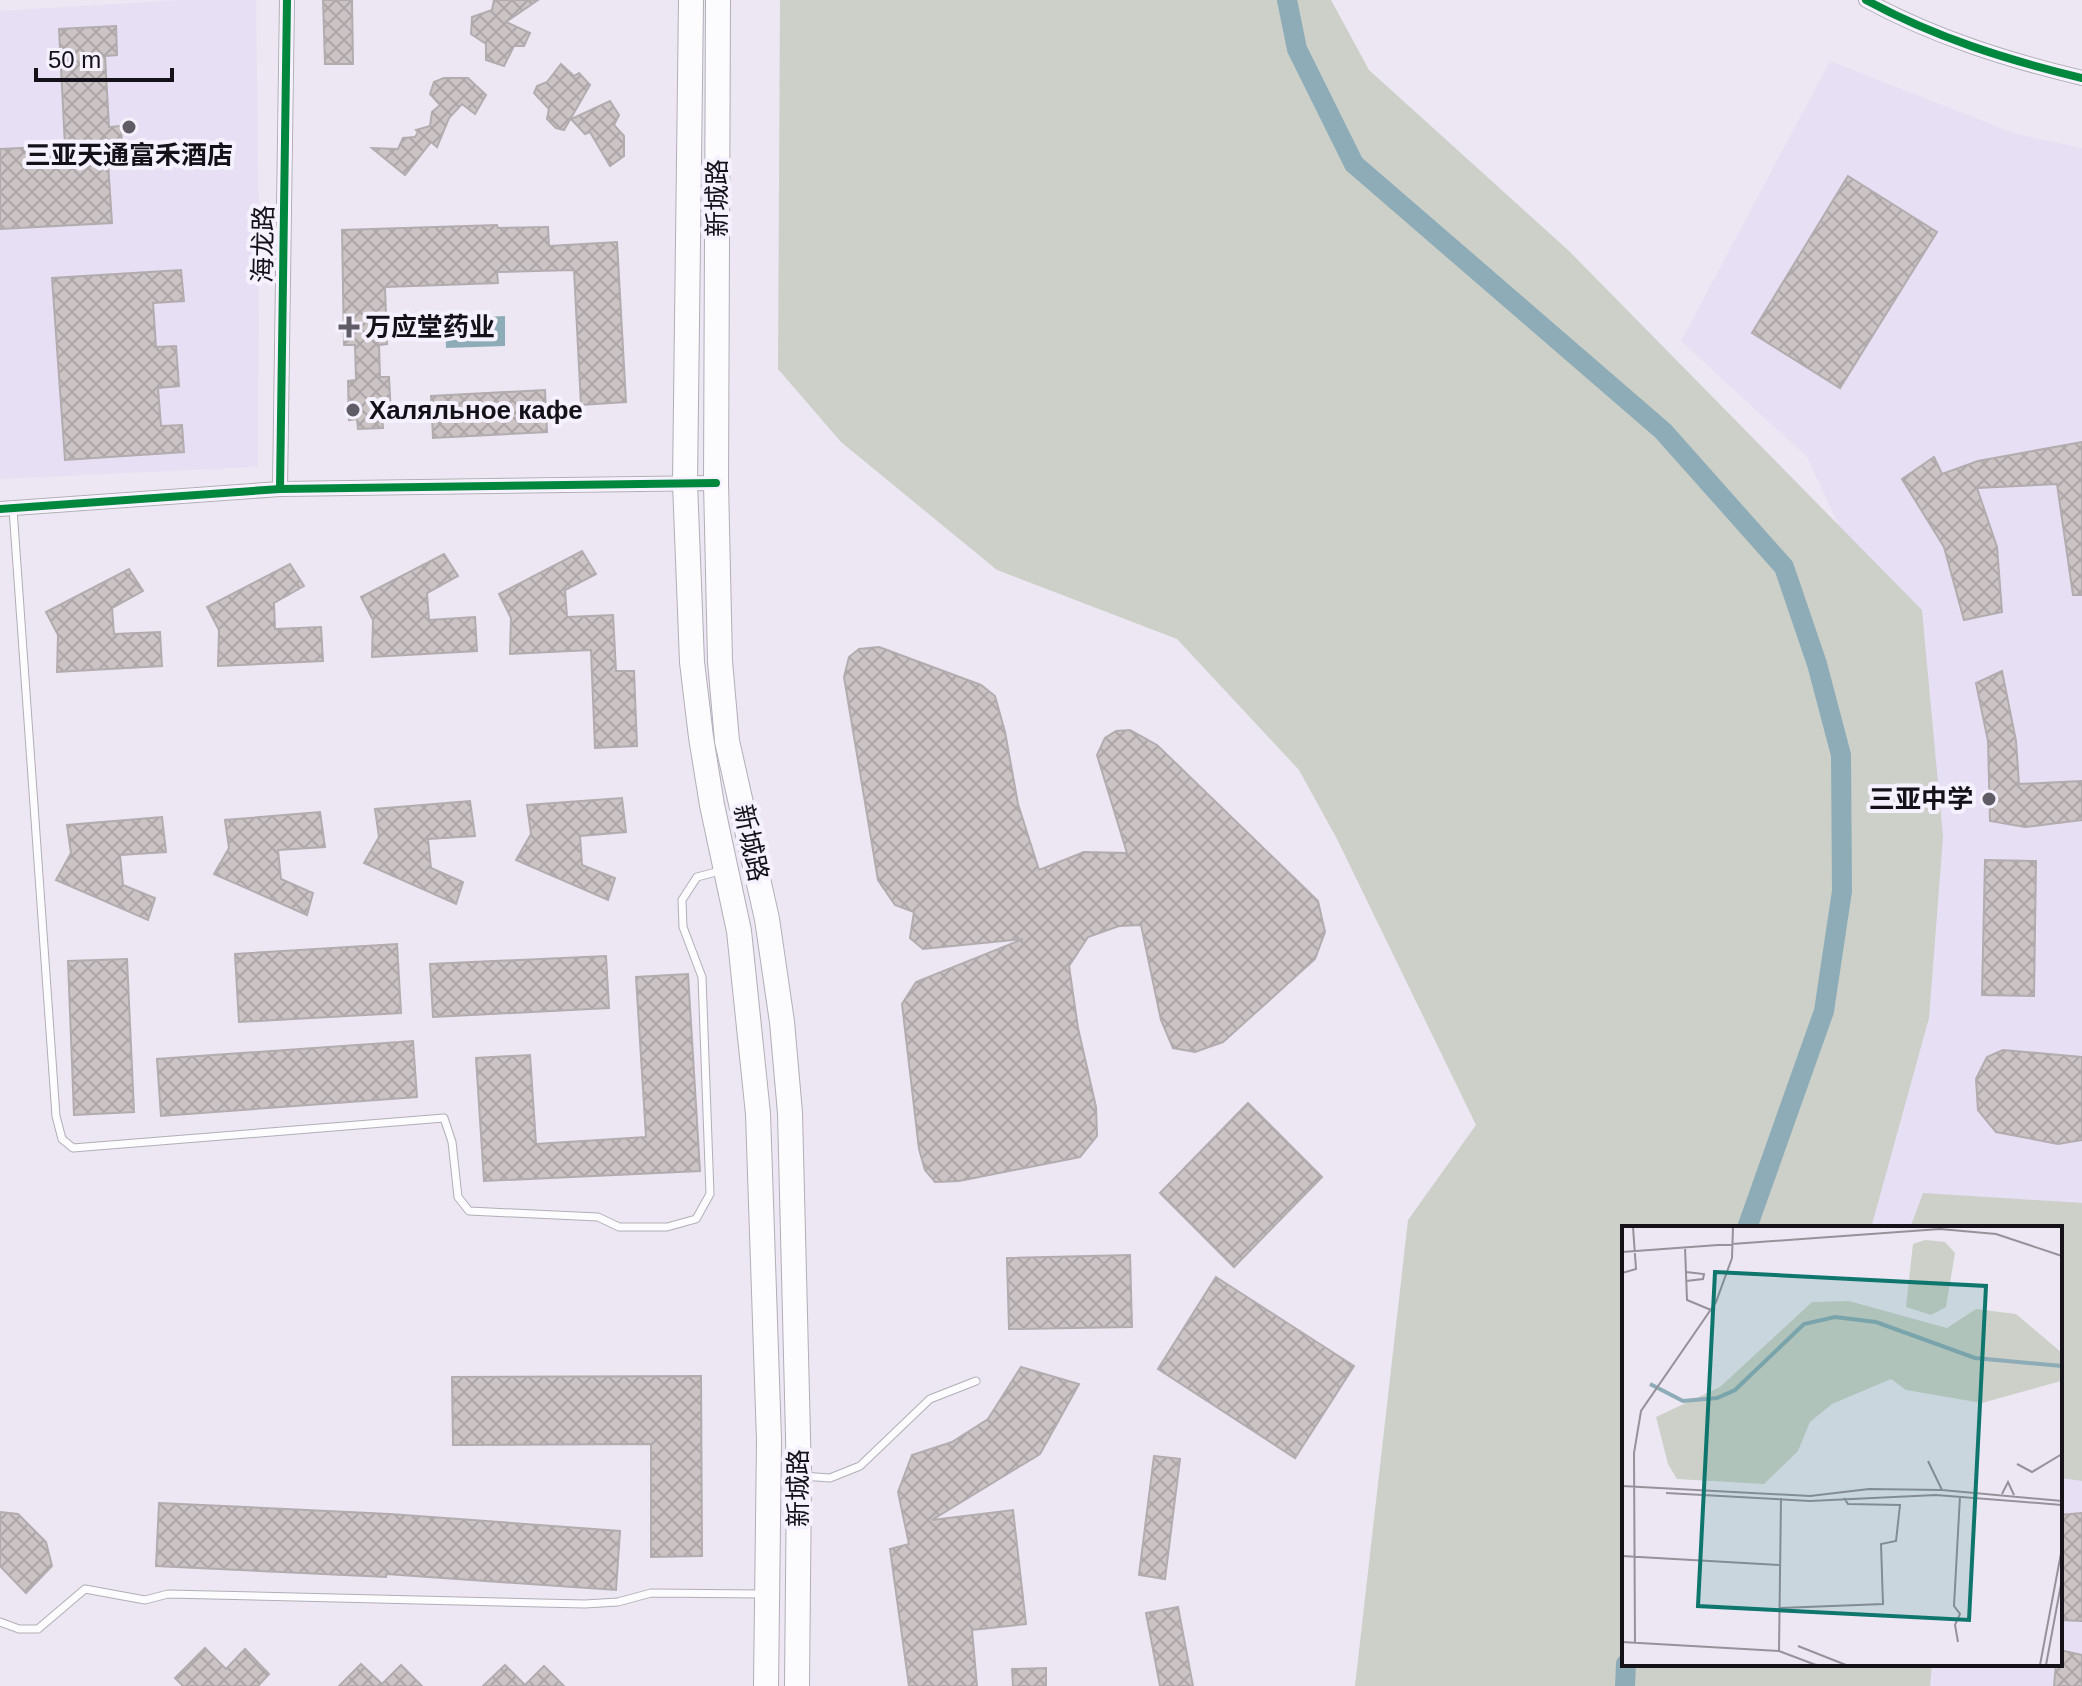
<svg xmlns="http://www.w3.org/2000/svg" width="2082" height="1686" font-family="Arial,'Noto Sans SC',sans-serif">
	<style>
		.built { fill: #e7dff4 }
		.green { fill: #ccd0c8 }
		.water { fill: #8eacb7 }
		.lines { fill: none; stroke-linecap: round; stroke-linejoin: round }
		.canal { stroke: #8eacb7; stroke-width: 20 }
		.building { fill: url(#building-cross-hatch); stroke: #b2acaf; stroke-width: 2 }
		.service-casing { stroke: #b2aeb8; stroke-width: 9 }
		.minor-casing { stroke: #b2aeb8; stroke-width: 16 }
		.primary-casing { stroke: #b2aeb8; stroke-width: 26 }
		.service { stroke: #fcfbfd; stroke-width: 7 }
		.minor { stroke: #fcfbfd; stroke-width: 14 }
		.primary { stroke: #fcfbfd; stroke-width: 24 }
		.cycleway-casing { stroke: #f6f1ff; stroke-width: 13 }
		.cycleway { stroke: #00873e; stroke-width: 8 }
		.poi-dot { fill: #605c65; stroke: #f6f1ff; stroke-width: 3 }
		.labels { text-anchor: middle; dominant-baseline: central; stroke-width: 8; stroke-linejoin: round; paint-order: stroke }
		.poi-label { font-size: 26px; font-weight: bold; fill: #141118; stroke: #f6f1ff; text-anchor: start }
		.street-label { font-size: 26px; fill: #141118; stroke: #f6f1ff }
		.inset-river { fill: none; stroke: #8eacb7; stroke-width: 4 }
		.inset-road { fill: none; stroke: #96919b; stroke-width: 2 }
		.view { fill: #0f766e; fill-opacity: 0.15; stroke: #0f766e; stroke-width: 4 }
		.inset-edge { fill: none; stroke: #141118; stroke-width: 4 }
	</style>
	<defs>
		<pattern id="building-cross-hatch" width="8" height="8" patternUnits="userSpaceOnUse" patternTransform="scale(2)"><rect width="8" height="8" fill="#cbc3c4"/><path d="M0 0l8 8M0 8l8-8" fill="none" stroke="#ada6a8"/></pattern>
	</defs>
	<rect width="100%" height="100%" fill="#ece7f3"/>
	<g class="built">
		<polygon points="181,0 256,0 259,244 258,467 0,479 0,11"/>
		<polygon points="1830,61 2016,134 2082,148 2082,1686 1929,1686 1928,1664 2060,1664 2060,1228 1843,1228 1882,618 1807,457 1681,341"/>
	</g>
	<g class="green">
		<polygon points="780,0 1331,0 1369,70 1569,251 1922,610 1943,837 1929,1018 1871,1228 1624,1228 1624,1664 1932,1664 1930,1686 1355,1686 1408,1220 1476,1125 1337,839 1299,770 1177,639 997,570 841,442 778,369"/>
		<polygon points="1923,1193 2082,1203 2082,1481 2060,1478 2060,1228 1910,1228"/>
	</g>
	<polygon class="water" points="505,316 505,346 446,348 445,319"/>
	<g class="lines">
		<g class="canal">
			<polyline points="1287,0 1297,49 1354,164 1663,431 1784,567 1817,664 1841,755 1842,891 1824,1011 1747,1228"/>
			<polyline points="1625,1686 1626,1664"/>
		</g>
	</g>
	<g class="building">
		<polygon points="323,0 352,0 353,64 325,64"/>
		<polygon points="494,0 538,0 506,22 530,33 524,46 514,46 504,66 486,60 486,44 471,34 472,17 492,10"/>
		<polygon points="116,26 117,55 105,56 109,127 121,126 123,162 108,163 112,223 0,229 0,149 65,146 59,29"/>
		<polygon points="561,64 574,76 579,73 590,85 564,130 556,128 547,119 549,109 534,93 537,86 547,82"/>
		<polygon points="444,78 468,78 486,95 475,114 462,104 449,118 437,147 431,142 405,175 372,148 398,149 403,138 415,137 418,132 416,130 430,126 432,112 440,105 430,94 434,82"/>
		<polygon points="610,101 619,115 614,125 624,136 624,156 610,166 590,132 585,134 571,119"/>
		<polygon points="1848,176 1937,232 1840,388 1752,333"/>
		<polygon points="497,225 498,228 548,227 549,246 617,242 626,402 581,405 574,270 497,272 498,283 385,287 387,344 379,345 380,377 389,377 391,416 382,416 383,428 358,429 357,419 349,420 348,381 356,380 355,345 344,345 342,230"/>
		<polygon points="181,270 184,301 153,303 156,347 176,346 179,386 158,388 161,426 182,425 184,452 65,460 52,278"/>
		<polygon points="545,390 547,432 433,438 431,396"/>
		<polygon points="2082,442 2082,595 2073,595 2057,484 1977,488 1997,547 2002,612 1964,620 1944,547 1902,479 1934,457 1942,474 1978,461"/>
		<polygon points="582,551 596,574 565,590 567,617 613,615 616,671 634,671 637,746 595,748 591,650 510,654 511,618 499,594"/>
		<polygon points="444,554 458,576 427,593 429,620 475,617 477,651 372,657 373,620 361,597"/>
		<polygon points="290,564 304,586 274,603 275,629 321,627 323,661 218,666 219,630 207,607"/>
		<polygon points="129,569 143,591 112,608 114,634 160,632 162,666 57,672 58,635 46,612"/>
		<polygon points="879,647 981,685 995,696 1005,732 1018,804 1039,870 1084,852 1127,853 1097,755 1105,738 1116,731 1130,730 1157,745 1318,901 1325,932 1315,959 1223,1042 1195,1052 1173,1048 1161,1020 1141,925 1119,926 1088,937 1069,966 1078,1028 1096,1107 1097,1136 1080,1157 959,1181 935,1182 925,1170 919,1149 902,1004 916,982 1023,939 923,949 910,938 914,912 895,905 878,880 844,677 849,657 859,649"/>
		<polygon points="2002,671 2016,741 2019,784 2082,781 2082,820 2025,827 1990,821 1988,741 1976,683"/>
		<polygon points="622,798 626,832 580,836 582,865 615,878 608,900 516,860 531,834 527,805"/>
		<polygon points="470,801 475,836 428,839 431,868 463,882 456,904 364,863 379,837 375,809"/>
		<polygon points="320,812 325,847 278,850 281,879 313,893 307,915 214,874 229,848 225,820"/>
		<polygon points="162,817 166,852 120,855 123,885 155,898 148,920 56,880 71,853 67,825"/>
		<polygon points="1985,860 2036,861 2034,996 1982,995"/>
		<polygon points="397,944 401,1013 239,1022 235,954"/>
		<polygon points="606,956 609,1008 433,1017 430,964"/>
		<polygon points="127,959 134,1112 74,1115 68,961"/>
		<polygon points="688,974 700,1171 484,1181 476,1058 530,1055 536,1144 646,1137 636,977"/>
		<polygon points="413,1041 417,1097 161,1116 157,1059"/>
		<polygon points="2003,1050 2082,1057 2082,1140 2058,1144 1996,1132 1978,1110 1976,1079 1987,1057"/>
		<polygon points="1248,1103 1322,1177 1234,1267 1160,1193"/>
		<polygon points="1130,1255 1132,1327 1009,1329 1007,1258"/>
		<polygon points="1216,1277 1354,1366 1295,1458 1158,1369"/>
		<polygon points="1021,1367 1079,1384 1040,1454 932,1520 1013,1510 1026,1624 972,1630 977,1686 909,1686 890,1549 909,1544 898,1492 912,1455 952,1442 988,1419"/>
		<polygon points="701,1376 702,1556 651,1557 651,1444 453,1445 452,1377"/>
		<polygon points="1154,1456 1180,1459 1165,1579 1139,1575"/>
		<polygon points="159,1503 390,1514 620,1531 616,1590 386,1574 386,1577 156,1566"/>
		<polygon points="0,1512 18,1514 46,1542 52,1566 26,1593 0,1566"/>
		<polygon points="2082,1513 2082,1621 2060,1620 2060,1515"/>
		<polygon points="1178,1607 1193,1686 1160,1686 1146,1613"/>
		<polygon points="205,1648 226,1669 245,1649 269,1674 258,1686 183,1686 175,1678"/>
		<polygon points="2060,1650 2082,1655 2082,1686 2054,1686 2056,1664 2060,1664"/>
		<polygon points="361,1664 382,1684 401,1665 422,1686 339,1686"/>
		<polygon points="505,1665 525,1685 544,1666 564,1686 483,1686"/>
		<polygon points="1046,1668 1046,1686 1013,1686 1012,1669"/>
	</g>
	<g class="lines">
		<defs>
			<g id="service">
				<polyline points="13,509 56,1116 62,1139 73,1148 444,1118 452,1142 458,1197 469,1211 598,1217 619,1227 667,1227 696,1219 710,1194 702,977 683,927 682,900 697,877 720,871"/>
				<polyline points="802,1476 830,1478 860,1466 930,1399 976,1381"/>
				<polyline points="0,1622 19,1629 38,1629 85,1589 145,1600 168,1594 585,1604 618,1602 651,1593 761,1594"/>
			</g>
			<g id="minor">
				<path d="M1866,0C1934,37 2007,60 2082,78"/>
				<polyline points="280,489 287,0"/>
				<polyline points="0,509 280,489 716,483"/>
			</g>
			<g id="primary">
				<polyline points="691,0 685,483 692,662 701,737 712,805 739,931 758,1114 769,1440 766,1686"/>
				<polyline points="718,0 716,483 720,661 727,741 767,919 782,1022 790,1113 799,1476 797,1686"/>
			</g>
		</defs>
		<use href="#service" class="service-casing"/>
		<use href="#minor" class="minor-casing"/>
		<use href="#primary" class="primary-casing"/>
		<use href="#service" class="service"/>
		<use href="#minor" class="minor"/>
		<use href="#primary" class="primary"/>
		<defs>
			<g id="cycleway">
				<path d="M1866,0C1934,37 2007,60 2082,78"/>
				<polyline points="280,489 287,0"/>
				<polyline points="0,509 280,489 716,483"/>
			</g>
		</defs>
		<use href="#cycleway" class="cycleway-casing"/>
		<use href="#cycleway" class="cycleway"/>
	</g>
	<g class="poi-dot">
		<circle cx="129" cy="127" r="8"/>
		<path d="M345 315h8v8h8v8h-8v8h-8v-8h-8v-8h8z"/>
		<circle cx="353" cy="410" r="8"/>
		<circle cx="1989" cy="799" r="8"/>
	</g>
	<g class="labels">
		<g class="poi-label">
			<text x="129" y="155" text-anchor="middle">三亚天通富禾酒店</text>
			<text x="365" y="327">万应堂药业</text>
			<text x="369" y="410">Халяльное кафе</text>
			<text x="1973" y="799" text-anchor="end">三亚中学</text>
		</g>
		<g class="street-label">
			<text transform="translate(717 198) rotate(-90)">新城路</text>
			<text transform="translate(263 244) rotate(-89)">海龙路</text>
			<text transform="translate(751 843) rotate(78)">新城路</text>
			<text transform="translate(798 1488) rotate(-90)">新城路</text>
		</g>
	</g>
	<g transform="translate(1622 1226)">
		<rect width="440" height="440" fill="#ece7f3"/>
		<path d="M303,14L323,16L333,27L324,81L309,89L284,81L291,18ZM227,75L325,102L354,83L394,88L440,127L439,155L360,177L284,164L269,153L210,178L188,196L176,225L142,258L55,253L46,238L34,191L98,161L190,76Z" fill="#ccd0c8"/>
		<path class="inset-river" d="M28,158L61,175L95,172L113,164L182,98L213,91L254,96L353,132L440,140"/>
		<path class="inset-road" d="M63,21L65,74L89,84M0,26L318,3L374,8L440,30M64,46L82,48L81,53L64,55M0,47L14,43L11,1M306,235L320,264M395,238L410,246L440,228M0,260L188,270L247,263L320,264L440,275M44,267L188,275L314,269L440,279M380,268L386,256L392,269M0,330L157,339M158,382L261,378L259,318L274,315L278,279L226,278L222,272M0,416L157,425L194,439M336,416L333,399L338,388L332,380L338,270M13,417L12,227L19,185L94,76L110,32L111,1M176,420L224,439M157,425L159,272M418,439L440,322M424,439L440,353"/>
		<path class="view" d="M93,46L364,60L347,394L76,380Z"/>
		<rect width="440" height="440" class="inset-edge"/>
	</g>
	<path d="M36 68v12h136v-12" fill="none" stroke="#141118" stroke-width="4"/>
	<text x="48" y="68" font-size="24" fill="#141118" stroke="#f6f1ff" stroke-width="6" paint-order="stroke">50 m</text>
</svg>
